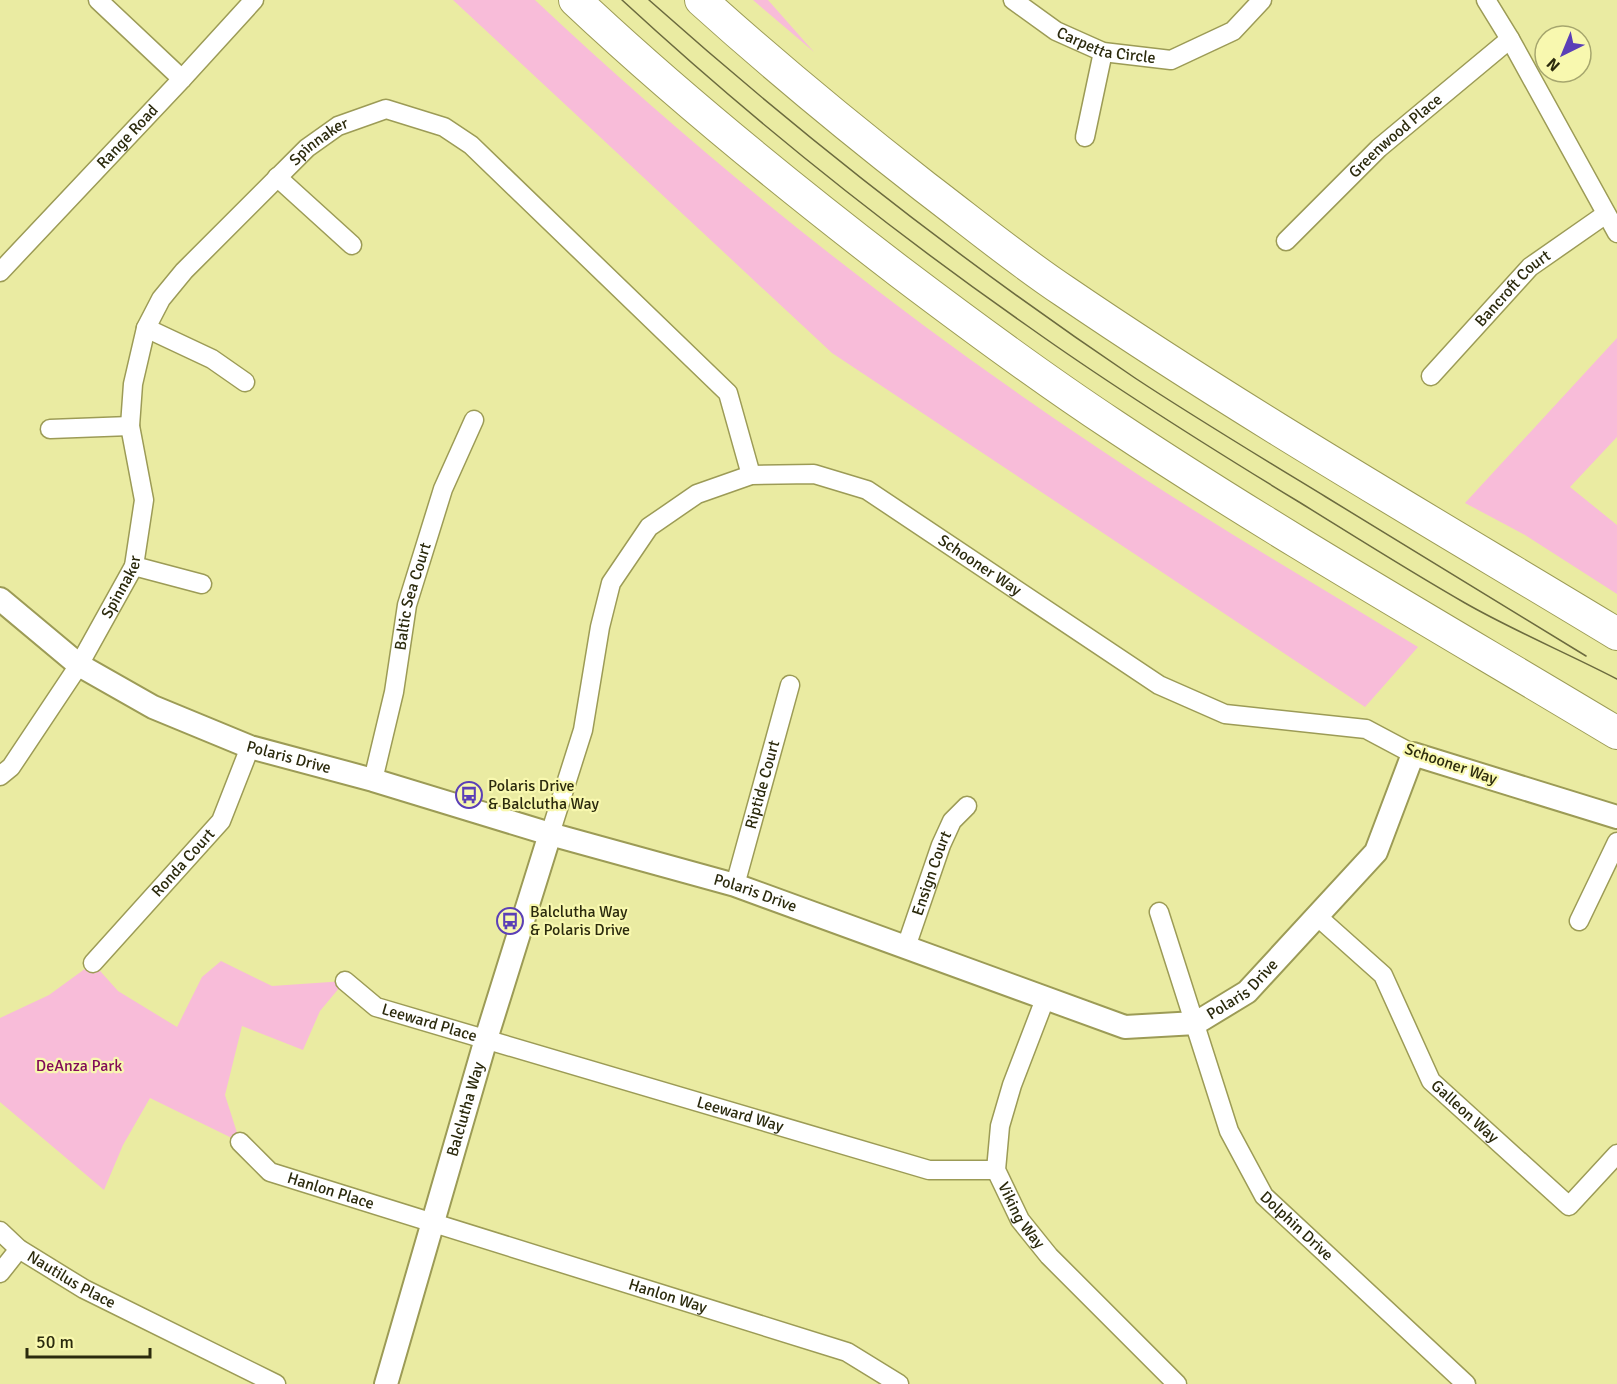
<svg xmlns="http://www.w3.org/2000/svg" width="1617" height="1384" font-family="Signika,sans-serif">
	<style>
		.green { fill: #f8bcd9 }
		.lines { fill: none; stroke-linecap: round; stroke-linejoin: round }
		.minor-casing { stroke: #9c9b56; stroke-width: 21 }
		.tertiary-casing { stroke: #9c9b56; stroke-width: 26 }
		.motorway-casing { stroke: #9c9b56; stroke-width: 34 }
		.minor { stroke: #fff; stroke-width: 18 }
		.tertiary { stroke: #fff; stroke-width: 22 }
		.motorway { stroke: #fff; stroke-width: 32 }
		.tram { stroke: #6c6b3f; stroke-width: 1.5 }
		.labels { text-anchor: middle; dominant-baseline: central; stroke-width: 4.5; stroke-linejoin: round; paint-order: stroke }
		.street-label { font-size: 16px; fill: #2b2a0d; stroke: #f8f8af }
		.poi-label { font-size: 16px; fill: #2b2a0d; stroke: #f8f8af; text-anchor: start }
		.park-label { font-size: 16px; fill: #820a58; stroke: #f8f8af }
	</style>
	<rect width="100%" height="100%" fill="#eaeba2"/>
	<g class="green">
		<path d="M453,0H535C709,164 896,313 1095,446C1200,517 1310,581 1418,647L1365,707L832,353Z"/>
		<polygon points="753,0 768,0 814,52"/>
		<polygon points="1617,338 1617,437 1570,487 1617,525 1617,594 1525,535 1465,503"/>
		<polygon points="221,961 272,986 345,981 320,1011 303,1050 242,1026 225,1095 240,1142 150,1098 123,1145 104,1190 0,1102 0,1018 49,995 93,963 118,991 177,1027 202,977"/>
	</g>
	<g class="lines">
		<defs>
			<g id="minor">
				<polyline points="98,0 182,79"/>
				<path id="s1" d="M1013,0L1056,31L1103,52L1171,60L1233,31L1262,0"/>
				<polyline points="1486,0 1510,39 1617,233"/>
				<polyline points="1085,137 1103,52"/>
				<polyline points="277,177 352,245"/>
				<path id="s2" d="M1286,241L1379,148L1510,39"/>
				<path id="s3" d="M0,272L182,79L254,0"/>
				<polyline points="146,328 212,359 245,382"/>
				<path id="s4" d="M1431,376L1530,267L1606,214"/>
				<polyline points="50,429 130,426"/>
				<polyline points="134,566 202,584"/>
				<path id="s5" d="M0,776L11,767L79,665L134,566L144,500L130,426L133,384L146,328L161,299L184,271L307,148L338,126L386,109L444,127L471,145L728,393L751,475"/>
				<path id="s6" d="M373,780L394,692L407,605L443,489L474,420"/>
				<path id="s7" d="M550,834L583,730L600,627L611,583L649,527L697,494L751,475L814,474L867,490L1159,685L1225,714L1366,729L1413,754"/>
				<path id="s8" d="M735,885L790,685"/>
				<path id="s9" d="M1159,912L1229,1131L1264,1196L1466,1384"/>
				<path id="s10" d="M1318,917L1383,975L1431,1081L1569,1206L1617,1154"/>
				<polyline points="1579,921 1617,842"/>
				<path id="s11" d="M906,947L941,845L952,821L967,806"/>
				<path id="s12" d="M93,963L221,821L250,747"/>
				<path id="s13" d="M345,981L376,1007L929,1170H996"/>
				<path id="s14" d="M1045,999L1012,1085L1000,1126L996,1170L1020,1220L1049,1256L1177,1384"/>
				<path id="s15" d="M240,1142L270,1172L847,1352L899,1384"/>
				<path id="s16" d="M0,1231L19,1249L84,1289L276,1384"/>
				<polyline points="0,1273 19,1249"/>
			</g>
			<g id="tertiary">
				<path id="s17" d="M0,599L79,665L153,707L250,747L373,780L550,834L735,885L1125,1027L1196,1023L1247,992L1376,852L1413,754L1617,817"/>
				<path id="s18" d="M386,1384L486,1039L550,834"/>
			</g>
			<g id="motorway">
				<path d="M575,0C678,97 788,186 900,272C970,325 1040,377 1113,425C1277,534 1449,632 1617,733"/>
				<path d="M701,0C773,65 848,127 925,187C971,222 1016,259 1064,291C1243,413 1432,522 1617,634"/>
			</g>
		</defs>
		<use href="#minor" class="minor-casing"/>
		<use href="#tertiary" class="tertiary-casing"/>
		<use href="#motorway" class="motorway-casing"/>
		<use href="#minor" class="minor"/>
		<use href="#tertiary" class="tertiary"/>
		<use href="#motorway" class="motorway"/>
		<g class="tram">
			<path d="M622,0C750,118 886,227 1029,327C1116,389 1207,446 1299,502C1354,536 1409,571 1465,603C1514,631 1567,653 1617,679"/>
			<path d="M649,0C803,137 964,263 1135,378C1197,419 1262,458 1326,497C1412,550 1499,603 1586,656"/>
		</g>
	</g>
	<defs>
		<symbol id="bus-ring" viewBox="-11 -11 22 22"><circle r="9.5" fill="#f8f8af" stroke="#5b3fb7" stroke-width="1.5"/><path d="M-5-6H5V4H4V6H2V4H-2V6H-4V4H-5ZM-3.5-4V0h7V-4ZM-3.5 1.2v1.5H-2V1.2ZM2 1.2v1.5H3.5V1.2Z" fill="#5b3fb7"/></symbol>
	</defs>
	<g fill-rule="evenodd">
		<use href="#bus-ring" x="454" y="780" width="30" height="30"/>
		<use href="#bus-ring" x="495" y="906" width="30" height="30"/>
	</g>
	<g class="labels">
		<g class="street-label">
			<text stroke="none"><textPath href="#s1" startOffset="106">Carpetta Circle</textPath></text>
			<text stroke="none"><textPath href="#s3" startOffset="186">Range Road</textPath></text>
			<text stroke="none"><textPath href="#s2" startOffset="152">Greenwood Place</textPath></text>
			<text stroke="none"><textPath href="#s5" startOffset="748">Spinnaker</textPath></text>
			<text stroke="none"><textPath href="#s4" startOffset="120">Bancroft Court</textPath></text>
			<text stroke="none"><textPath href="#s7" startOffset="696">Schooner Way</textPath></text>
			<text stroke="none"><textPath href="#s5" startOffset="226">Spinnaker</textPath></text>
			<text stroke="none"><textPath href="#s6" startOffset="188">Baltic Sea Court</textPath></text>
			<text stroke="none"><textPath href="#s17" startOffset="333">Polaris Drive</textPath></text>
			<text transform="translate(1451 764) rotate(19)">Schooner Way</text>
			<text stroke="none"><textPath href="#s8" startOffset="104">Riptide Court</textPath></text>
			<text stroke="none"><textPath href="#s12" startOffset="135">Ronda Court</textPath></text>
			<text stroke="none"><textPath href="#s11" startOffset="78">Ensign Court</textPath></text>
			<text stroke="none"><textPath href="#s17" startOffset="819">Polaris Drive</textPath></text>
			<text stroke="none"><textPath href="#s17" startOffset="1341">Polaris Drive</textPath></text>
			<text stroke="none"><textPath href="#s13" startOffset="96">Leeward Place</textPath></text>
			<text stroke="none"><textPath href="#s18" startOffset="286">Balclutha Way</textPath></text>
			<text stroke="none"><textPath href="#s10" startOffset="249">Galleon Way</textPath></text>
			<text stroke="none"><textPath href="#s13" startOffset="420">Leeward Way</textPath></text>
			<text stroke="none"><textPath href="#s15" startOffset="106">Hanlon Place</textPath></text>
			<text stroke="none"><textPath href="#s14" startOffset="231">Viking Way</textPath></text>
			<text stroke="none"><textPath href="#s9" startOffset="348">Dolphin Drive</textPath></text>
			<text stroke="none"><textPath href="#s16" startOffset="87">Nautilus Place</textPath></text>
			<text stroke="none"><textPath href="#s15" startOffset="459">Hanlon Way</textPath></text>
		</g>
		<g class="poi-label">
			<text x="488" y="786">Polaris Drive<tspan x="488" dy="18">&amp; Balclutha Way</tspan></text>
			<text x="530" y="912">Balclutha Way<tspan x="530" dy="18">&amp; Polaris Drive</tspan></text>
		</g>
		<g class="park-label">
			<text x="79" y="1066">DeAnza Park</text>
		</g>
	</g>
	<g transform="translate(1563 54) rotate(223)"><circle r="28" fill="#f8f8af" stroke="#a6a66e" stroke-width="1.5"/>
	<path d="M0-4.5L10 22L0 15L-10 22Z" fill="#5b3fb7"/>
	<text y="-9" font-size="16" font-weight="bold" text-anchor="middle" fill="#2b2a0d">N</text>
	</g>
	<path d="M27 1348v9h123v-9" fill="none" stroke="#2b2a0d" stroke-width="3"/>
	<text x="36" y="1348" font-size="18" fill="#2b2a0d" stroke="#f8f8af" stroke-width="4.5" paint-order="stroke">50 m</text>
</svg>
